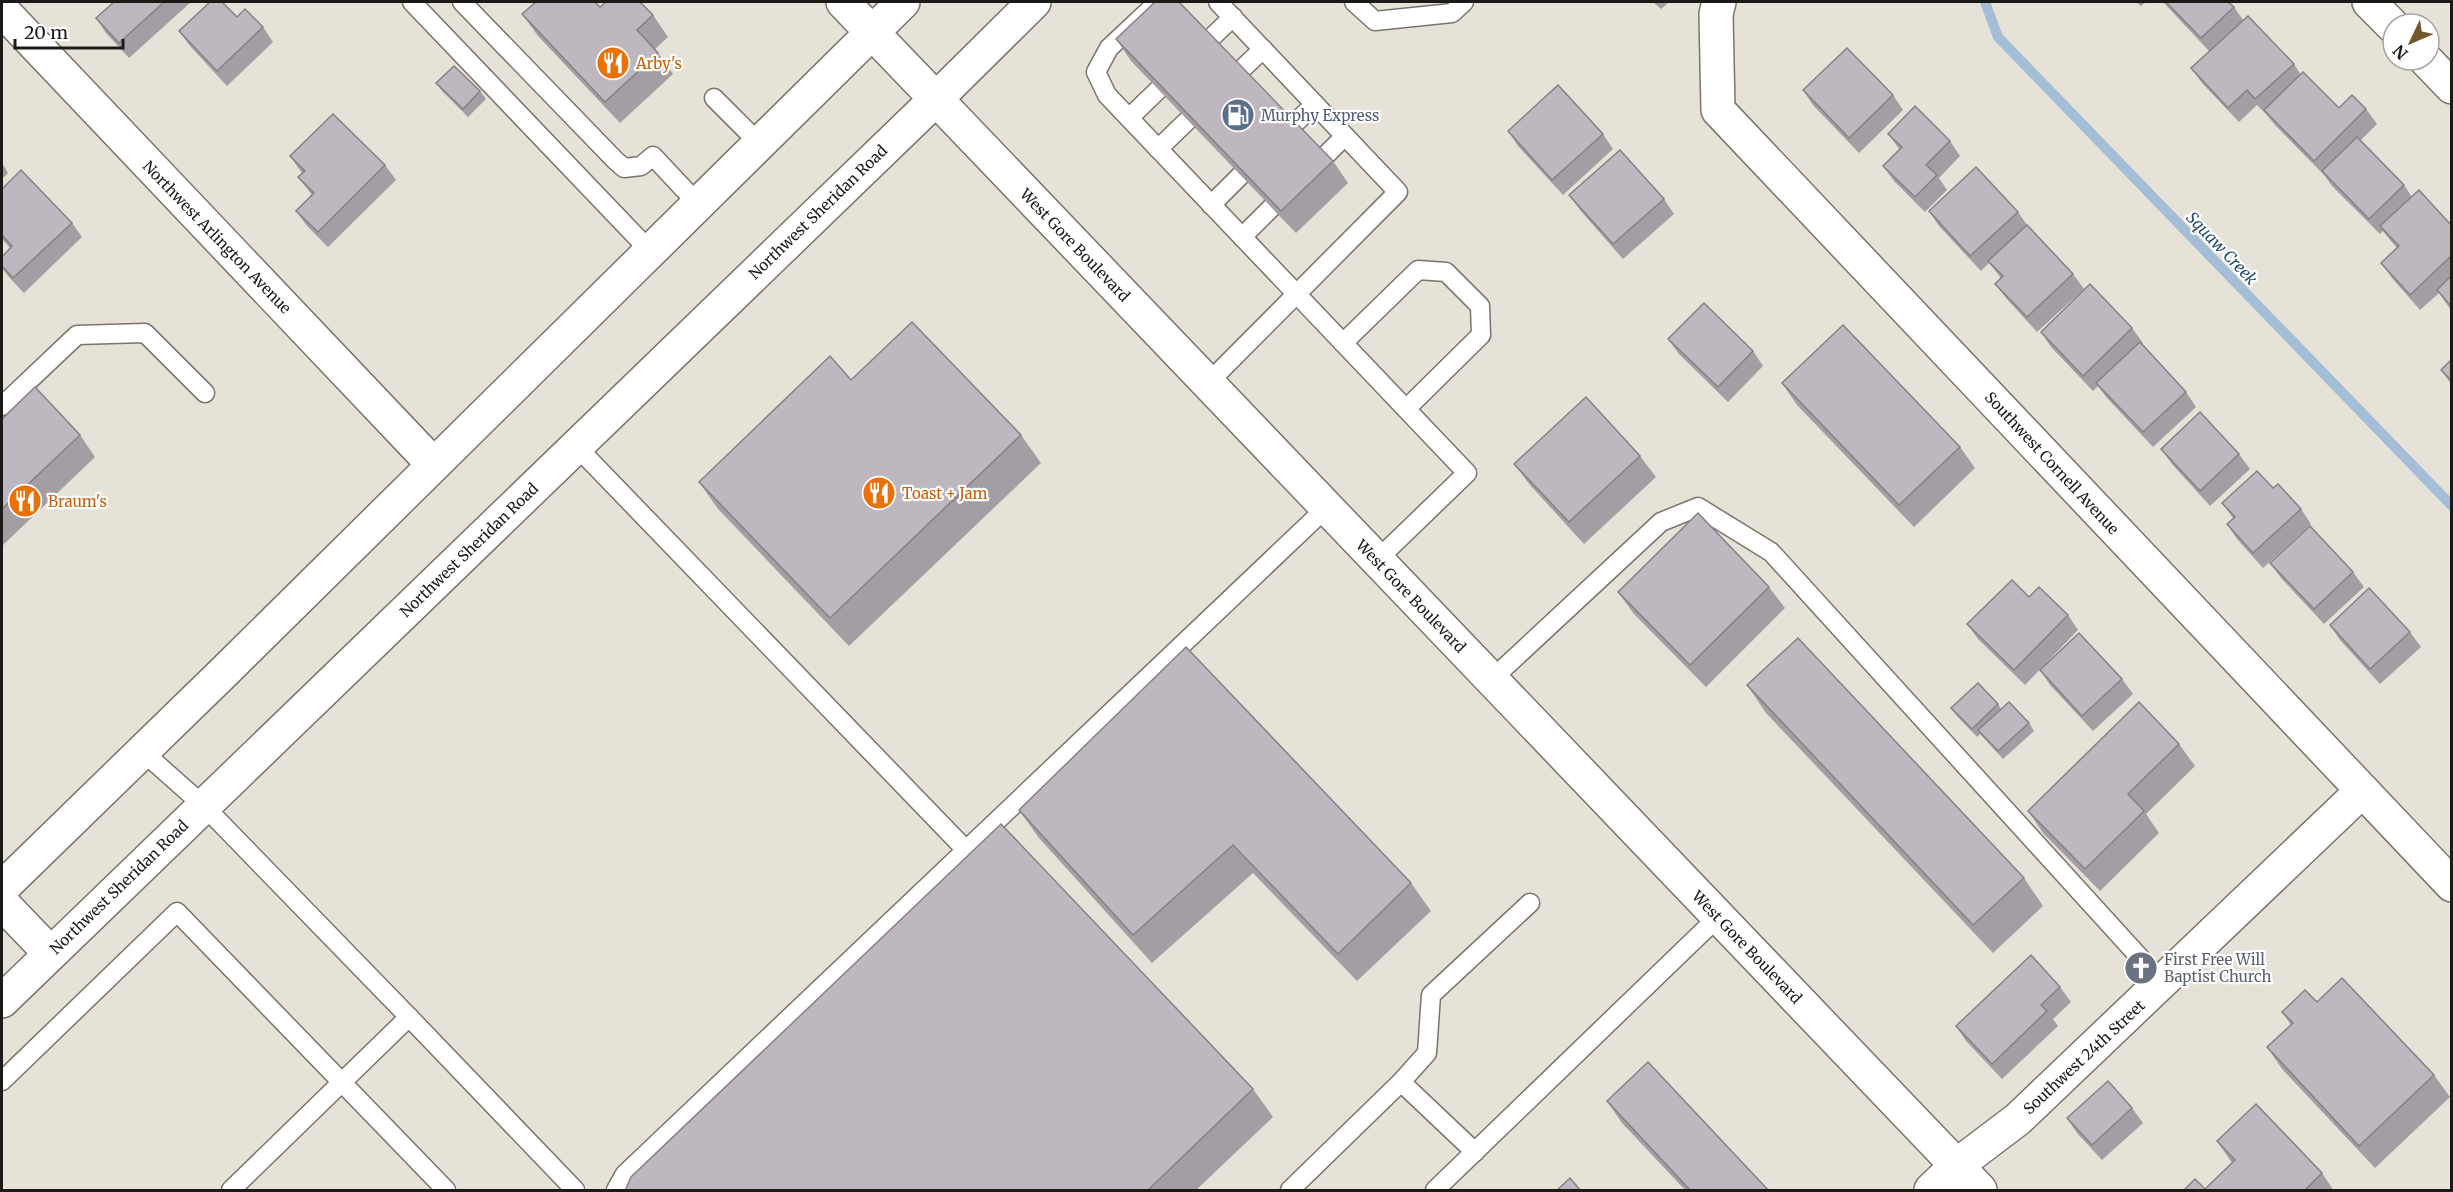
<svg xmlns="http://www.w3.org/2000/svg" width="2453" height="1192" font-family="Merriweather,serif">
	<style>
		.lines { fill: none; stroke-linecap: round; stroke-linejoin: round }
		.stream { stroke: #a3bed6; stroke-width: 10 }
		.lane-casing { stroke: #79756d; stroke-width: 21 }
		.street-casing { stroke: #79756d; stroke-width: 36 }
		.secondary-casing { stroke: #79756d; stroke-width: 36 }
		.primary-casing { stroke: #79756d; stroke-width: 36 }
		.lane { stroke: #fff; stroke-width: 18 }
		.street { stroke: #fff; stroke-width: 33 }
		.secondary { stroke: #fff; stroke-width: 33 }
		.primary { stroke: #fff; stroke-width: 33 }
		.wall { fill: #a49da4 }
		.building { fill: #bfb7bf; stroke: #868086; stroke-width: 1.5 }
		.labels { text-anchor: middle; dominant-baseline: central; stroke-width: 4.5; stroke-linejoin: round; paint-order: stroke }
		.food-label { font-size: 15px; fill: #c56008; stroke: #fff; text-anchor: start }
		.service-label { font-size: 15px; fill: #4e5e75; stroke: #fff; text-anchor: start }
		.street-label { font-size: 15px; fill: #1b1a16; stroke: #fff }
		.worship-label { font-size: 15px; fill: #5b616d; stroke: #fff; text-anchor: start }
		.water-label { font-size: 16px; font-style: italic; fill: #224d6f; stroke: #fff }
	</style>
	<rect width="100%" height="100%" fill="#e7e2d8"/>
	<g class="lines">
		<polyline class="stream" points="1985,2 1998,37 2452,506"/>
		<defs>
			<g id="lane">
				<polyline points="412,2 650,251"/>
				<polyline points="462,2 615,160 624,168 641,166 653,156 697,203"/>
				<polyline points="1158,2 1109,48 1096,72 1107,95 1467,473 1377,560"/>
				<polyline points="1354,2 1375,21 1452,13 1464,2"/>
				<polyline points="1210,39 1233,17"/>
				<polyline points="1240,71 1263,49"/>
				<polyline points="714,98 760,144"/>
				<polyline points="1129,118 1158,90"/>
				<polyline points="1293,125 1315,104"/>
				<polyline points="1158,149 1188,120"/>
				<polyline points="1324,157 1345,136"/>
				<polyline points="1211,205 1241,175"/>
				<polyline points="1242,237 1272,207"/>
				<polyline points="1343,343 1418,270 1446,272 1480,306 1481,335 1406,409"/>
				<polyline points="1208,383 1398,192 1218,2"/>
				<polyline points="2,406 77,335 145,333 205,393"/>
				<polyline points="576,446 966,850"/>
				<polyline points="1491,680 1661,522 1698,507 1771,552 2163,983"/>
				<polyline points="142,751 204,806 409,1017"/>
				<polyline points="2,1081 177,912 446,1190"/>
				<polyline points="1401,1082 1427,1053 1431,995 1530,903"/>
				<polyline points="231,1190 409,1017 575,1190"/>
				<polyline points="616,1190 625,1174 665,1136 1326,508"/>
				<polyline points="1290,1190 1401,1082 1475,1152"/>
				<polyline points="1435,1190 1718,917"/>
			</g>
			<g id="street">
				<polyline points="1719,2 1716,14 1718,110 2452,885"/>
				<polyline points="2369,2 2393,26"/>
				<polyline points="2,10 433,464"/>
				<polyline points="2426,60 2452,87"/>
				<polyline points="2,903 50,953"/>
				<polyline points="1931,1190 1956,1166 2018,1119 2362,791"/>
			</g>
			<polyline id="secondary" points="936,99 1980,1190"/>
			<g id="primary">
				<polyline points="843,2 936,99"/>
				<polyline points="2,888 223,673 903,2"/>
				<polyline points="2,1001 936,99 1034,2"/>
			</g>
		</defs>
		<use href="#lane" class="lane-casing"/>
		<use href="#street" class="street-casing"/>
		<use href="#secondary" class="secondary-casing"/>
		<use href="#primary" class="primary-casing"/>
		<use href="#lane" class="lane"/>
		<use href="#street" class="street"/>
		<use href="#secondary" class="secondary"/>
		<use href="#primary" class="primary"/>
	</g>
	<g class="wall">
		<polygon points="114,2 191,2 129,58 106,33 96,18"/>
		<polygon points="1653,2 1669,2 1661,9"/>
		<polygon points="2136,2 2146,2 2141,6"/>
		<polygon points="2163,2 2228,2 2234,7 2243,20 2294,64 2301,75 2339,108 2366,109 2377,124 2361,140 2404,185 2412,197 2451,225 2451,310 2439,293 2420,310 2392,278 2381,263 2397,248 2391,241 2383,231 2380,234 2332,186 2325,176 2275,125 2266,114 2257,105 2239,122 2202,83 2191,68 2209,51"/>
		<polygon points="600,7 653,15 668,37 655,49 673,74 620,123 538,36 522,14"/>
		<polygon points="237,17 263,27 273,42 227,86 190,46 179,31"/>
		<polygon points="1116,39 1333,161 1348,183 1296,233 1131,61"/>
		<polygon points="436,83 480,91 486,99 468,117 442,91"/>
		<polygon points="1803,90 1893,95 1903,110 1859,153 1813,105"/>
		<polygon points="1508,131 1603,134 1613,149 1563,195 1518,146"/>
		<polygon points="1888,134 1950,141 1960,156 1939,178 1947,190 1925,212 1894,181 1883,166 1900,150"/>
		<polygon points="290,156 385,165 396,180 328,247 307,226 296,211 312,195 298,177 302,173"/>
		<polygon points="2,163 8,173 2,179"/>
		<polygon points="2,189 72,223 82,237 24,293 8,276 2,268 2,257 10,248 2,239"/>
		<polygon points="1569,195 1664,199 1674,214 1623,259 1580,210"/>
		<polygon points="1929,211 2018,212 2027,225 2073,274 2084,289 2037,332 2006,298 1995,284 2001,278 1989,263 1981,271 1939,226"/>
		<polygon points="2132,328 2143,343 2142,344 2186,392 2196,407 2153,447 2107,398 2098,386 2093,391 2051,347 2041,332"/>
		<polygon points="1668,339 1753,351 1763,366 1728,402 1679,354"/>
		<polygon points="2451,360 2451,384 2441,370"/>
		<polygon points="851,380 1021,435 1041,463 849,646 718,509 699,482"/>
		<polygon points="1782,383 1960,447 1975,468 1914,527 1797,405"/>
		<polygon points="2,419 80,435 95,457 2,546"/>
		<polygon points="2161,449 2239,454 2250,469 2210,506 2172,464"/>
		<polygon points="1640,456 1656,477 1584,544 1530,485 1514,464"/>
		<polygon points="2273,488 2301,509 2311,524 2263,568 2237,539 2227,524 2233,518 2222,503"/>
		<polygon points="2270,563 2353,572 2364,587 2324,624 2281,578"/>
		<polygon points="1769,587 1785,608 1706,687 1634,614 1618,592"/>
		<polygon points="2029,597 2068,615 2078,630 2025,685 1978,639 1967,624"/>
		<polygon points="2330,625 2410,632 2421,647 2380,684 2340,640"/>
		<polygon points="1186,647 1411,883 1431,911 1357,981 1253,873 1152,963 1039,838 1019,810"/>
		<polygon points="2040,670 2122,679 2133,694 2093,731 2050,685"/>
		<polygon points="1747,685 2024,878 2043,906 1993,953 1766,713"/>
		<polygon points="1998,704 2001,709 2029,723 2034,731 2003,759 1980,734 1977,737 1957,716 1951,708"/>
		<polygon points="2179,744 2195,766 2146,814 2159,833 2100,891 2043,833 2028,811"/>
		<polygon points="2060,987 2071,1002 2053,1019 2058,1026 2002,1079 1966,1041 1956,1026"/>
		<polygon points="2317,1002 2434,1075 2450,1097 2375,1168 2282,1069 2267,1047 2291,1025 2282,1012"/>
		<polygon points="1253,1089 1273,1117 1195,1191 625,1191"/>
		<polygon points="1607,1101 1769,1191 1686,1191 1622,1123"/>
		<polygon points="2132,1108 2143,1123 2102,1160 2077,1133 2067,1118"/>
		<polygon points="2217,1141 2322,1173 2334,1191 2183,1191 2205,1189 2232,1163"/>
	</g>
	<g class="building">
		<polygon points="114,2 164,2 119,43 96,18"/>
		<polygon points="210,2 222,2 237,17 245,9 263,27 217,71 179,31"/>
		<polygon points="536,2 595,2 600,7 606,2 640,2 653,15 637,30 658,53 605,102 522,14"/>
		<polygon points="1155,2 1179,2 1333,161 1281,211 1116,39"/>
		<polygon points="2166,2 2228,2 2234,7 2201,38"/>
		<polygon points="2248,16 2294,64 2255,99 2247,90 2228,108 2191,68"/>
		<polygon points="1847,48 1893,95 1849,138 1803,90"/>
		<polygon points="454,66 480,91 463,109 436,83"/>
		<polygon points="2303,72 2339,108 2352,95 2366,109 2314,161 2264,110"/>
		<polygon points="1558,85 1603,134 1552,180 1508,131"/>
		<polygon points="1915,106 1950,141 1926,165 1937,175 1915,197 1883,166 1902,147 1888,134"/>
		<polygon points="333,114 385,165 318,232 296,211 314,193 298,177 305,171 290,156"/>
		<polygon points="2357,137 2404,185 2369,219 2322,171"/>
		<polygon points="1620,150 1664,199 1613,244 1569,195"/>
		<polygon points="1976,167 2018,212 1970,256 1929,211"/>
		<polygon points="21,170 72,223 13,278 2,266 2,257 12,246 2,235 2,189"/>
		<polygon points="2419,190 2451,225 2451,256 2410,295 2381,263 2399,246 2380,226"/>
		<polygon points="2027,225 2073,274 2027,317 1995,284 2003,276 1988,261"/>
		<polygon points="2451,276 2451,306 2437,290"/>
		<polygon points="2090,284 2132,328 2083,376 2041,332"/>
		<polygon points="1704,303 1753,351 1718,387 1668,339"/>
		<polygon points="912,322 1021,435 830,618 699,482 830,356 851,380"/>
		<polygon points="1843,325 1960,447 1899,505 1782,383"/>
		<polygon points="2140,342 2186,392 2143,432 2096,383"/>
		<polygon points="2451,360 2451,380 2441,370"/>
		<polygon points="35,387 80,435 2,509 2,419"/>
		<polygon points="1586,397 1640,456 1569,522 1514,464"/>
		<polygon points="2200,412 2239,454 2200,491 2161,449"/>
		<polygon points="2257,471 2273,488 2278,484 2301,509 2253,553 2227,524 2235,517 2222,503"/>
		<polygon points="1698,513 1769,587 1690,665 1618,592"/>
		<polygon points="2310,526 2353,572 2314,609 2270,563"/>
		<polygon points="2012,580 2029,597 2039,587 2068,615 2014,670 1967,624"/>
		<polygon points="2369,588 2410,632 2370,669 2330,625"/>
		<polygon points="2079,633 2122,679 2082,716 2040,670"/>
		<polygon points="1798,638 2024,878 1973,925 1747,685"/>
		<polygon points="1186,647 1411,883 1338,954 1233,845 1133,935 1019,810"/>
		<polygon points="1978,683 1998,704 1972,729 1951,708"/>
		<polygon points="2009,702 2029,723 1998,751 1978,730"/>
		<polygon points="2139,702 2179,744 2128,794 2144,811 2085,869 2028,811"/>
		<polygon points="1001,824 1253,1089 1147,1191 625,1191 631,1177"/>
		<polygon points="2031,955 2060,987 2041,1005 2047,1011 1992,1064 1956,1026"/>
		<polygon points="2342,978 2434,1075 2359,1146 2267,1047 2293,1023 2282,1012 2305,990 2317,1002"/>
		<polygon points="1648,1062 1769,1191 1691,1191 1607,1101"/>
		<polygon points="2108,1081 2132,1108 2092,1145 2067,1118"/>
		<polygon points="2256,1104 2322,1173 2304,1191 2183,1191 2195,1179 2205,1189 2235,1160 2217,1141"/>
		<polygon points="1570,1178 1581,1191 1556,1191"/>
	</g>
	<defs>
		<symbol id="restaurant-disc" viewBox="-11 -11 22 22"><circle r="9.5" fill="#e8710a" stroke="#fff"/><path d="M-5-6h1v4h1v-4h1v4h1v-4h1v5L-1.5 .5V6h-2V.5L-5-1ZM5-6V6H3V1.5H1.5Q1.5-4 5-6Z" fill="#fff"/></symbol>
		<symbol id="fuel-disc" viewBox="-11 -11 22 22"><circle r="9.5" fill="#5c6f8a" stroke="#fff"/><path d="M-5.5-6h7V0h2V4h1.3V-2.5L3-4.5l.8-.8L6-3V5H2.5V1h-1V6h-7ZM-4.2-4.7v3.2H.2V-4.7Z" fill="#fff"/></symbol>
		<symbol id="church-disc" viewBox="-11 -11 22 22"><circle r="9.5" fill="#6b7280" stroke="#fff"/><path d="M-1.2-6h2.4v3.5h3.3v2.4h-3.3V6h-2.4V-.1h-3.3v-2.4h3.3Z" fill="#fff"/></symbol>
	</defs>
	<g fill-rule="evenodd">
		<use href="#restaurant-disc" x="594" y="44" width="38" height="38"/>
		<use href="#fuel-disc" x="1219" y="96" width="38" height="38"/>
		<use href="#restaurant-disc" x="860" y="474" width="38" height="38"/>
		<use href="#restaurant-disc" x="6" y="482" width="38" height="38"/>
		<use href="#church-disc" x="2122" y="949" width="38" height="38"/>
	</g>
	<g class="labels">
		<g class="food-label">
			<text x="636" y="63">Arby's</text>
			<text x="902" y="493">Toast + Jam</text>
			<text x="48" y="501">Braum's</text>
		</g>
		<g class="service-label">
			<text x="1261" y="115">Murphy Express</text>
		</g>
		<g class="street-label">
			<text transform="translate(818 212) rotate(-44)">Northwest Sheridan Road</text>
			<text transform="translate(217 237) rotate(46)">Northwest Arlington Avenue</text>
			<text transform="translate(1075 245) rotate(46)">West Gore Boulevard</text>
			<text transform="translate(2052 463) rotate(47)">Southwest Cornell Avenue</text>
			<text transform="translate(469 550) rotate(-44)">Northwest Sheridan Road</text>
			<text transform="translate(1411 596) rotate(46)">West Gore Boulevard</text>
			<text transform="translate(119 887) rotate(-44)">Northwest Sheridan Road</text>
			<text transform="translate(1747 947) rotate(46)">West Gore Boulevard</text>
			<text transform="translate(2084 1057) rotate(-43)">Southwest 24th Street</text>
		</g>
		<g class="worship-label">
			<text x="2164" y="959">First Free Will<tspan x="2164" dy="17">Baptist Church</tspan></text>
		</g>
		<g class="water-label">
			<text transform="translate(2222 248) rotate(46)">Squaw Creek</text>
		</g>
	</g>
	<rect width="2453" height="1192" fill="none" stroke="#1b1a16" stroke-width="6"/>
	<g transform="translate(2411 42) rotate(226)"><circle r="28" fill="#ffffff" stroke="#a4a3a2" stroke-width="1.5"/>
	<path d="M0-4.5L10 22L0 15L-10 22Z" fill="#74562b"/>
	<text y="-9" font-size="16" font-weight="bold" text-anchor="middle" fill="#1b1a16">N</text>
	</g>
	<path d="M15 39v9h108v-9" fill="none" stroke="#1b1a16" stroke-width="3"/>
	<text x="24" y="39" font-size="18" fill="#1b1a16" stroke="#ffffff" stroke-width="4.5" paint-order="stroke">20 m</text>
</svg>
